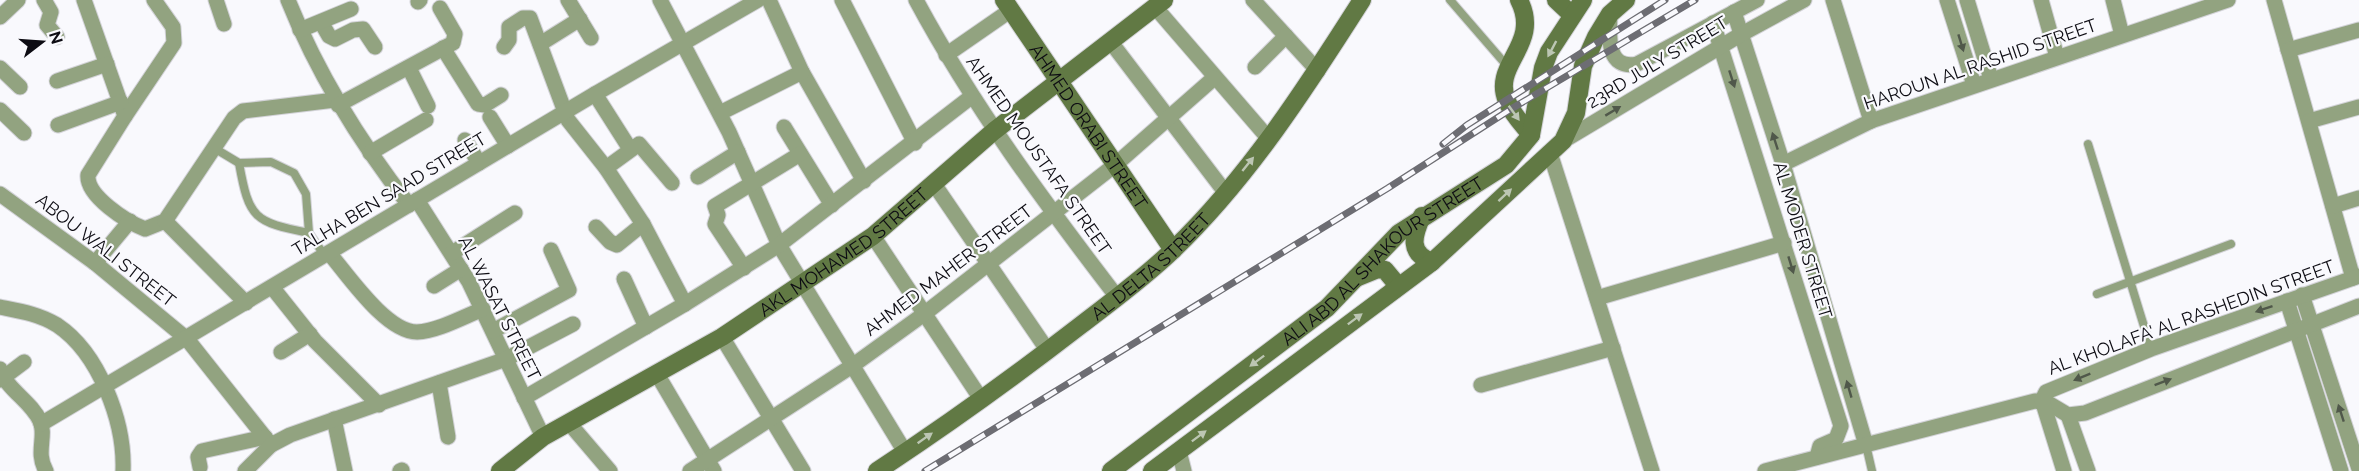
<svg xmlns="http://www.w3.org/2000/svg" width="2359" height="471" font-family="Raleway,sans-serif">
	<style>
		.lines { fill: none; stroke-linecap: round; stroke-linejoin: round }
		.lane-casing { stroke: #d3d3d8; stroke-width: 10 }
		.street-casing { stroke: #d3d3d8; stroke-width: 17 }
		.secondary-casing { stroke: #d3d3d8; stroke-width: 20 }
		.lane { stroke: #92a380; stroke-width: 8 }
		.street { stroke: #92a380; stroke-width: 15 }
		.secondary { stroke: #617944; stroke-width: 18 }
		.rail-casing { stroke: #6d6d73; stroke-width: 7 }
		.rail { stroke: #f9f9fd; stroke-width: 4.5; stroke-dasharray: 14; stroke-linecap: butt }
		.oneway { fill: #50584a }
		.oneway2 { fill: #bcc6b3 }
		.labels { text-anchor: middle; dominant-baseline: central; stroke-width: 4.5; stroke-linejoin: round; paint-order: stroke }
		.street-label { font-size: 18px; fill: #0d0c13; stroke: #f9f9fd }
	</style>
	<rect width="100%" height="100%" fill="#f9f9fd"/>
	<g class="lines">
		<defs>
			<g id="lane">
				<polyline points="1450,0 1508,67"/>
				<polyline points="2088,144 2151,349"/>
				<polyline points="214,148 239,163 271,162 294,173 306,194 309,233 325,256"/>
				<path d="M239,163C249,219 254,222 309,233"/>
				<polyline points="2097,294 2231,244"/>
				<polyline points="1866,445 1872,471"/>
			</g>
			<g id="street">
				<polyline points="44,0 51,12 47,25 57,37"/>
				<path d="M84,0L125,116L88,175C86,196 127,222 145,229L165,221L234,118L243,111L335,100"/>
				<polyline points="216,0 224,24"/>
				<path d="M288,0C318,75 359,141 409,205"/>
				<polyline points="568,0 591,38"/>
				<polyline points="660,0 729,132 779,245 905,452"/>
				<polyline points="769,0 802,72 864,181"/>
				<polyline points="842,0 915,143"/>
				<path d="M916,0C973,106 1044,202 1117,297"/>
				<polyline points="1253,0 1318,71"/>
				<polyline points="1833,0 1871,121"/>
				<polyline points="1947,0 1974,85"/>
				<polyline points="1967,0 1991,79"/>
				<polyline points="2041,0 2057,57"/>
				<polyline points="2113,0 2122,35"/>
				<polyline points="2274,0 2353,278"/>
				<polyline points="418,2 420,0"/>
				<polyline points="1155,7 1269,139"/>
				<polyline points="1734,12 1783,164 1866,445"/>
				<path d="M1610,14C1609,36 1606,70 1637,64L1757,0"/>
				<polyline points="0,17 18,0"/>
				<polyline points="321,22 329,36 335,39 353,30 363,29 375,47"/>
				<polyline points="1713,23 1841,426 1836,439 1820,446 1817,457"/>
				<polyline points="300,30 351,9"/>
				<polyline points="1110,41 1225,192"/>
				<polyline points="540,44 580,19"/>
				<polyline points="504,47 509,40 509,27 523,18 530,18 568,120 606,168 643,224 685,304"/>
				<polyline points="443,48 478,104 485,105 501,95"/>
				<polyline points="2288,50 2359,30"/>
				<polyline points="946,55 1011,10"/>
				<polyline points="1255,67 1286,36"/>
				<polyline points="0,68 20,87"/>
				<polyline points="409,68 428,106"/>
				<polyline points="57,81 107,64"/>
				<polyline points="595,94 630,149"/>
				<polyline points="338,105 453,43 455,34 440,8"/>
				<polyline points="0,110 24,133"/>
				<polyline points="720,113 802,72"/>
				<polyline points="125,116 174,43 173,27 154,0"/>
				<polyline points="490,117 508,146"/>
				<polyline points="2309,121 2359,107"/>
				<polyline points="58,125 121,102"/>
				<polyline points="784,127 832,205"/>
				<polyline points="465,140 479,163"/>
				<polyline points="1563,141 1740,35 1804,0"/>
				<polyline points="370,153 426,120"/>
				<polyline points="1550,153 1652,471"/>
				<polyline points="1783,164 1871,121 2228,0"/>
				<polyline points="606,168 639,144 672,183"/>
				<polyline points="698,177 738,152"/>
				<polyline points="934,184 1048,351"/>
				<polyline points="0,194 95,263 187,339 271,445"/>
				<polyline points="417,200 469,282 543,437"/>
				<polyline points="2333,206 2359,198"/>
				<polyline points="165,221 246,303"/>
				<polyline points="596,227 610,242 617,245 643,224"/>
				<polyline points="873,236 981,399"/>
				<path d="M329,253C348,275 386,332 417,332C438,331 463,317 483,309"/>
				<polyline points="452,253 515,213"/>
				<polyline points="95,263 130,221"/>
				<polyline points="744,268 715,224 718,215 715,206 800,154"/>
				<polyline points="624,279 646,327"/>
				<polyline points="434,286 461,269"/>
				<polyline points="272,287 315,341 379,405"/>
				<polyline points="2302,295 2359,469"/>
				<polyline points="1597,298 1784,243"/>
				<polyline points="2287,301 2341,471"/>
				<path d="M0,307C20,311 39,314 57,325C99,353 125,422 123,471"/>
				<polyline points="493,331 569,290 551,250"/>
				<polyline points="722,337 803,471"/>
				<polyline points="281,352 310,334"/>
				<path d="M0,369C7,390 31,401 40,421C47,436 35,452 46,471"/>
				<polyline points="657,374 714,471"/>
				<polyline points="0,380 24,362"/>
				<polyline points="439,383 448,437"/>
				<polyline points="1481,385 1613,348"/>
				<polyline points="524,398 685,304 779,245 971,97"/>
				<polyline points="2068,415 2088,471"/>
				<polyline points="334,419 345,471"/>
				<polyline points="569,423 610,471"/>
				<polyline points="41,424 595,94 758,0"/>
				<polyline points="1179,451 1184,471"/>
				<polyline points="200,467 198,457 202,451 265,437"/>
				<polyline points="245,471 271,445 290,435 506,359 573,324"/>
				<polyline points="400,471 402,470"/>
				<polyline points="690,471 852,366 924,314 1115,165 1214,78"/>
				<polyline points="1765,471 2035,401 2048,403 2068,415 2085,413 2359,306"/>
				<polyline points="2064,471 2042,400 2046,392 2151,349 2359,276"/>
			</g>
			<g id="secondary">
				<path id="s1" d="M1004,0L1173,250"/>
				<path d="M1519,0C1542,45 1491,64 1507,101C1512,114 1523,125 1531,135"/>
				<polyline points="1556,0 1572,15"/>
				<path d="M1422,216C1413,236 1408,253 1432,262"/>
				<polyline points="1356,278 1378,269 1385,270 1395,282 1394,290"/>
				<path id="s2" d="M500,471L543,437L722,337L873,236L994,131L1164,0"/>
				<path id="s3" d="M877,471C947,425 1015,376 1081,325C1112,301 1144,278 1173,250C1248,178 1306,88 1362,0"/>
				<path id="s4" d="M1111,471L1327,308L1399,233L1506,165L1531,135L1543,68L1549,52L1583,0"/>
				<polyline points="1152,471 1432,262 1563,141 1576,113 1583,66 1596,37 1610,14 1626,0"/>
			</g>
		</defs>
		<use href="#lane" class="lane-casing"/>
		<use href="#street" class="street-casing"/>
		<use href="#secondary" class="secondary-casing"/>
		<use href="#lane" class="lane"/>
		<use href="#street" class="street"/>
		<use href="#secondary" class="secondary"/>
		<defs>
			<g id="rail">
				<polyline points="1443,144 1467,125 1665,0"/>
				<polyline points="925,471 1388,188 1511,109 1695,0"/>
			</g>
		</defs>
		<use href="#rail" class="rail-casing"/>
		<use href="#rail" class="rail"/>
	</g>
	<defs><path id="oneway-solid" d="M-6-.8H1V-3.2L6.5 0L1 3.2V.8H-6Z" transform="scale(1.5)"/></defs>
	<g class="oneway">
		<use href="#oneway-solid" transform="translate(1961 43) rotate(73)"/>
		<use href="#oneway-solid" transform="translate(1732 79) rotate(72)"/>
		<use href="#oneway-solid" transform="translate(1613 111) rotate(-31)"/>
		<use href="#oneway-solid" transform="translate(1775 141) rotate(-108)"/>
		<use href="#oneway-solid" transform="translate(1791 265) rotate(73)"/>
		<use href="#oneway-solid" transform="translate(2264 309) rotate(161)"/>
		<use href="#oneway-solid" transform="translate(2082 377) rotate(158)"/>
		<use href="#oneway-solid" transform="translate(2163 382) rotate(-21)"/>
		<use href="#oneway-solid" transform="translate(1849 389) rotate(-106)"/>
		<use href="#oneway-solid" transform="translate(2341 413) rotate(-108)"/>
	</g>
	<g class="oneway2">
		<use href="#oneway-solid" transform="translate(1552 49) rotate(118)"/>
		<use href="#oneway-solid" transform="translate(1514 113) rotate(54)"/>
		<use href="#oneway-solid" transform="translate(1248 164) rotate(-51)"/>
		<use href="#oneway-solid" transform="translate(1505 195) rotate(-43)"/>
		<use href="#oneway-solid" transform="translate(1355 319) rotate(-37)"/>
		<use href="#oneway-solid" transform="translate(1257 361) rotate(143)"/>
		<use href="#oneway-solid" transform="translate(1199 436) rotate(-37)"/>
		<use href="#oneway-solid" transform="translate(925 438) rotate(-35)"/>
	</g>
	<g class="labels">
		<g class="street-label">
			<text transform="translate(1657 62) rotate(-31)">23RD JULY STREET</text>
			<text transform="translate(1980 64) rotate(-19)">HAROUN AL RASHID STREET</text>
			<text stroke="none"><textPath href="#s1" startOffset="152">AHMED ORABI STREET</textPath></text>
			<text transform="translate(1039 155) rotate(55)">AHMED MOUSTAFA STREET</text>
			<text transform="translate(389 194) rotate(-31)">TALHA BEN SAAD STREET</text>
			<text transform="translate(1803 240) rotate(73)">AL MODER STREET</text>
			<text transform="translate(106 250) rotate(38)">ABOU WALI STREET</text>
			<text stroke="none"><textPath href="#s2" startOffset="408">AKL MOHAMED STREET</textPath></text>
			<text stroke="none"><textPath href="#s4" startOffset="344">ALI ABD AL SHAKOUR STREET</textPath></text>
			<text stroke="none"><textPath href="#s3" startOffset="342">AL DELTA STREET</textPath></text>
			<text transform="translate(948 270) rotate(-37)">AHMED MAHER STREET</text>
			<text transform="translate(500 308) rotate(63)">AL WASAT STREET</text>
			<text transform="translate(2191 317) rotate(-20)">AL KHOLAFA' AL RASHEDIN STREET</text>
		</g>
	</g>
	<g transform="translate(42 42) rotate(73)" stroke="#f9f9fd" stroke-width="4.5" paint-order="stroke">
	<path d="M0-4.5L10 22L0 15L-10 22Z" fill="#0d0c13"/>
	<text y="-9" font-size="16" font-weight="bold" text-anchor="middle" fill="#0d0c13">N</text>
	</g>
</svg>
